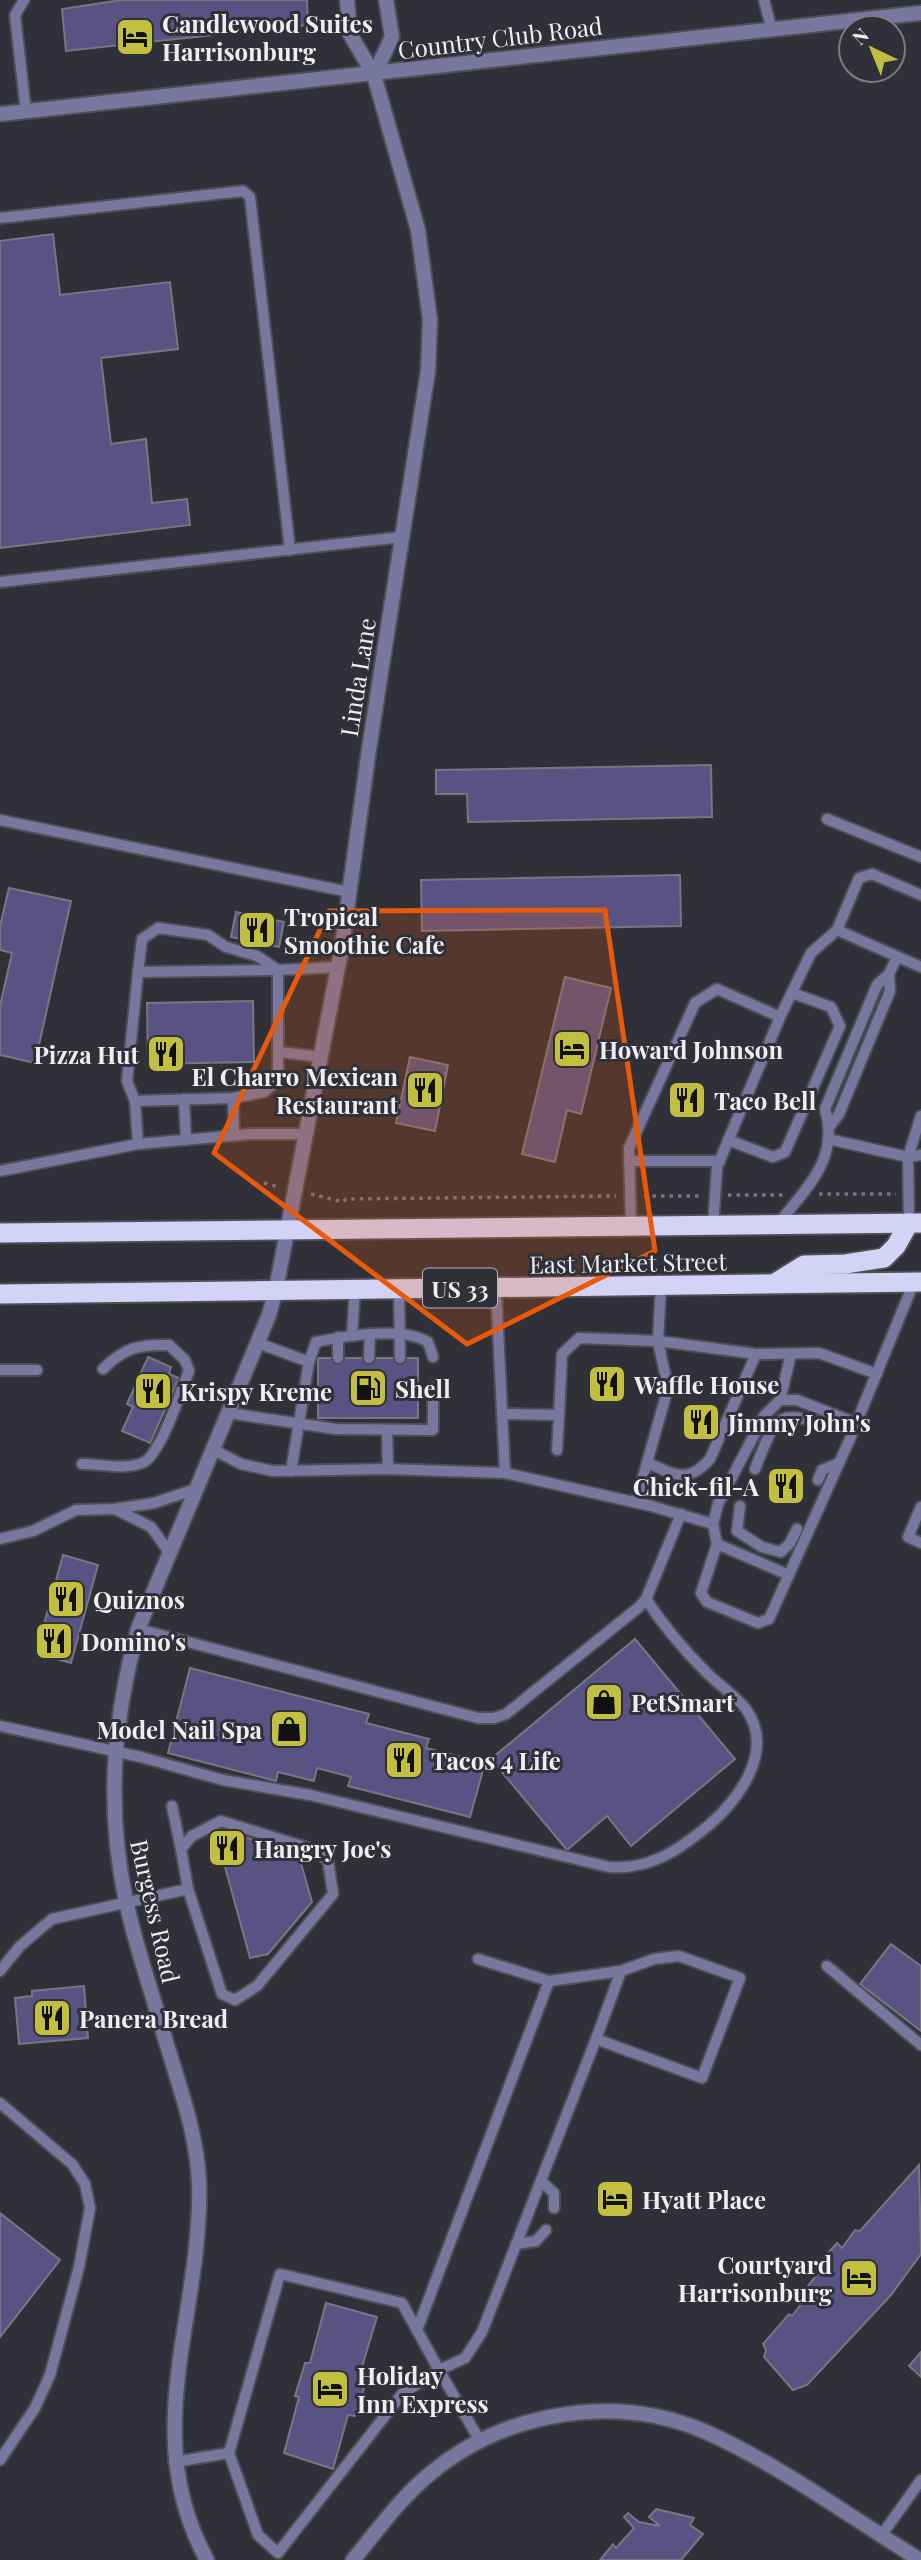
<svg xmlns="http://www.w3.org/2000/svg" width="921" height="2560" font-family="'Playfair Display',serif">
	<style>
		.building { fill: #585383; stroke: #777781; stroke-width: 2 }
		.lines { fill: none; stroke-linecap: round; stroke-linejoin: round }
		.service-casing { stroke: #4e4e56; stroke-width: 14 }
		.tertiary-casing { stroke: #4e4e56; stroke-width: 18 }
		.trunk-casing { stroke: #4e4e56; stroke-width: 23 }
		.path { stroke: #76757d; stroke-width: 3.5; stroke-dasharray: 3.5 5; stroke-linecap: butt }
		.service { stroke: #7a779f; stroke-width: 10 }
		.tertiary { stroke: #7a779f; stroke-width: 14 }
		.trunk { stroke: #d4d2f5; stroke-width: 19 }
		.marked { fill: #e8590c; fill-opacity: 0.2; stroke: #e8590c; stroke-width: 5; stroke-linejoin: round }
		.labels { text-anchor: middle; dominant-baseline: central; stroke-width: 6; stroke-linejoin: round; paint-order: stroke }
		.shield { fill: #303038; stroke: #b5b4bb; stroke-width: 2 }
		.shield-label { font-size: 23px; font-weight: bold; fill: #eeedf3 }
		.poi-label { font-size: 24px; font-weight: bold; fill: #eeedf3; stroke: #303038; text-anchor: start }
		.street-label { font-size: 24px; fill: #eeedf3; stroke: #303038 }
	</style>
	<rect width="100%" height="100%" fill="#303038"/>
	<g class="building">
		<polygon points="121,0 307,0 308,25 66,51 62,9"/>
		<polygon points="53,234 60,295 170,282 178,349 101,358 111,444 146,439 152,503 187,499 190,525 0,548 0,241"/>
		<polygon points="711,765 712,817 468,822 467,794 436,794 436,770"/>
		<polygon points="680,875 681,926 422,931 421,880"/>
		<polygon points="9,888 71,901 35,1063 0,1055 0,1006 12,953 0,950 0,926"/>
		<polygon points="236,912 284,922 279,947 231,937"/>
		<polygon points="565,977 611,988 581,1114 567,1110 555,1162 522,1154"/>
		<polygon points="253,1001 254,1062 148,1064 147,1003"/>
		<polygon points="410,1057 448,1065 435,1131 396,1123"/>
		<polygon points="148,1357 171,1367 169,1374 179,1378 150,1443 122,1431 133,1407 127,1404"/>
		<rect x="318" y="1358" width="100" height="60"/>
		<polygon points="63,1555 98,1565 71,1663 36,1653"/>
		<polygon points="635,1639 735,1759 631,1846 607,1816 567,1850 491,1759"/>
		<polygon points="190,1668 369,1714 366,1723 429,1739 426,1748 485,1763 470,1817 348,1786 351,1777 317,1768 314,1781 278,1772 276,1781 168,1753"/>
		<polygon points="248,1838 299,1856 312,1902 268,1954 250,1958 219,1845"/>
		<polygon points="891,1944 921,1966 921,2031 860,1984"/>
		<polygon points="84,1986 88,2038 19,2044 15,1998 32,1996 32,1991"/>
		<polygon points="919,2165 921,2254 891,2295 807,2385 793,2390 764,2357 766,2350 763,2344 789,2314 792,2316 811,2291 807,2287 821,2270 817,2265 837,2243 842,2248 855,2230 860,2231"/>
		<polygon points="0,2213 60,2260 0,2337"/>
		<polygon points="326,2303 377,2317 358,2380 366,2382 355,2416 348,2415 333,2469 284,2453 299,2397 295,2396 305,2363 310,2363"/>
		<polygon points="921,2352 921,2377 909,2366"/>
		<polygon points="656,2509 694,2518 690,2525 703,2534 681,2560 600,2560 613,2544 616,2548 634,2528 624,2517 628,2513 639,2522 660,2526 649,2517"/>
	</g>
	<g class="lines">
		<defs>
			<g id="service">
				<polyline points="24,0 15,15 26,112"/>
				<polyline points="764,0 771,27"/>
				<polyline points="0,218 243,191 250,197 290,550"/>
				<polyline points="0,582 402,537"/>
				<polyline points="827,819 921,857"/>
				<polyline points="0,820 349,892"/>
				<polyline points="837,930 859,878 872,874 921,895"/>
				<polyline points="138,972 142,939 158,928 208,935 226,947 257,956 278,970"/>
				<polyline points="279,1052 322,1057"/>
				<polyline points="233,1098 234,1135"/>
				<polyline points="184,1099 186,1140"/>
				<polyline points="135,1101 127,1081 138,972 278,970"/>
				<polyline points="830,1126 839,1114 890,991 889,974"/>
				<polyline points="828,1139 908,1157 921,1155"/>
				<polyline points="728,1140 773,1157 785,1152 840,1026 831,1007 792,993"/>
				<polyline points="138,1144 135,1101 233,1098 264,1092 278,1080 278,970 338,967"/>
				<polyline points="629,1161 720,1161"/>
				<polyline points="0,1171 138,1144 251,1134 308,1134"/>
				<polyline points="909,1223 908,1157 921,1116"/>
				<path d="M778,1224C806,1188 840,1159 825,1109L877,985L889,974L897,957"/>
				<polyline points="631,1226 629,1148 695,1003 717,989 780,1017"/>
				<polyline points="713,1226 717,1167 780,1017 811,953 837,930 921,967"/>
				<polyline points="399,1288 400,1358"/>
				<polyline points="496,1288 505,1473"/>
				<polyline points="352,1336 355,1288"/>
				<polyline points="338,1337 338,1358"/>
				<path d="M258,1343L309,1362L316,1342C345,1336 402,1326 428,1342L433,1357"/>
				<polyline points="369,1358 370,1335"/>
				<polyline points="0,1370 37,1370"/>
				<polyline points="780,1400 791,1354"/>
				<polyline points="228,1413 336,1429 433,1430 433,1388"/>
				<polyline points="502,1414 559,1415 557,1450"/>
				<polyline points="559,1415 562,1354 579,1338 658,1341 661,1285"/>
				<polyline points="856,1423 797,1400 780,1400 764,1416 718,1504 713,1524 717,1544 701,1593 707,1602 758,1623 769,1619 849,1441 914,1282"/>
				<polyline points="387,1430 388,1469"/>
				<polyline points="212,1449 241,1464 273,1471 388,1469 505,1473 651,1506 713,1524"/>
				<path d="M648,1463C675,1475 688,1484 710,1459L756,1354"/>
				<path d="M82,1464C100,1464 125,1470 142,1463C160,1457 181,1390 189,1371L185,1360L169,1345C139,1344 124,1348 103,1369"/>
				<path d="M755,1469C777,1415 775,1407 833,1428L849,1420"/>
				<polyline points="291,1471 309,1362"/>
				<polyline points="818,1480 822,1470 839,1463"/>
				<polyline points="636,1502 668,1388 658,1341 756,1354 819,1353 877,1374"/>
				<polyline points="740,1506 737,1531 762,1547 781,1552 790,1543 797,1529"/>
				<polyline points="921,1507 908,1537 921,1543"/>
				<polyline points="117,1510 151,1527 169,1552"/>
				<polyline points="0,1539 33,1531 76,1510 114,1509 154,1503 196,1489"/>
				<polyline points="717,1544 789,1575"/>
				<polyline points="138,1629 478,1718 494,1718 506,1714 639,1607 646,1599 681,1514"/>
				<path d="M0,1726L141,1757L223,1780L310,1795L609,1867C650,1870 679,1850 709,1825C740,1798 775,1750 746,1709C736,1696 719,1685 707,1673C684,1650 664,1627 646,1599"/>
				<polyline points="172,1806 181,1849"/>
				<polyline points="478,1959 549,1981 621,1971 654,1959 679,1956 740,1978 702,2078 596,2039 482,2332 465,2358 439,2370 402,2303 280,2274 229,2453 258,2535 278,2553 402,2394 439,2370 480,2441"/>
				<polyline points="827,1966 921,2045"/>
				<polyline points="0,1971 20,1946 52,1919 188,1889 222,1994 235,2000 257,1986 333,1894 328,1861 315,1850 221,1821 192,1836 181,1849 188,1889"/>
				<polyline points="596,2039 621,1971"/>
				<polyline points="0,2103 72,2164 85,2184 90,2208 79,2267 50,2375 35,2408 0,2460"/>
				<polyline points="541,2181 554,2193 554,2208"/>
				<polyline points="516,2244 536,2241 546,2230"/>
				<polyline points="417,2330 549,1981"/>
				<polyline points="174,2462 229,2453"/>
				<polyline points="881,2536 921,2480"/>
			</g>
			<g id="tertiary">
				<polyline points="374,75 392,37 386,0"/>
				<polyline points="0,114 921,13"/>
				<path d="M207,2560C137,2432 203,2315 199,2182C197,2130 176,2078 162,2028C150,1986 135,1944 126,1901C106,1808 113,1720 138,1629L269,1315L276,1289L342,946L369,749L428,371L430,320L418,230L374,75L350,34L347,0"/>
				<path d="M353,2560C378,2530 400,2498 431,2473C506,2411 616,2393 706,2432C778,2464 852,2518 920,2560"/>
			</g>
			<g id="trunk">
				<polyline points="0,1233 921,1223"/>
				<polyline points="775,1283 804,1265 845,1264 884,1258 896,1246 909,1223"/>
				<polyline points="0,1294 921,1282"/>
			</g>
		</defs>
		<use href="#service" class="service-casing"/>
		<use href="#tertiary" class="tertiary-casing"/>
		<use href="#trunk" class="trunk-casing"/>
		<g class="path">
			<polyline points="264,1183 279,1187"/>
			<polyline points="311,1194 343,1202 346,1199 616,1196"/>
			<polyline points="819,1194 896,1194"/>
			<polyline points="728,1195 784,1195"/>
			<polyline points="644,1196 703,1196"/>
		</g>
		<use href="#service" class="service"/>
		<use href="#tertiary" class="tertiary"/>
		<use href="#trunk" class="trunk"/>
	</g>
	<path class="marked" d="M605,910L655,1251L467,1344L214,1153L329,911Z"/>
	<defs>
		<symbol id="hotel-square" viewBox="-11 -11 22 22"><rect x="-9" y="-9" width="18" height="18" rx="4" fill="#c1be40" stroke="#303038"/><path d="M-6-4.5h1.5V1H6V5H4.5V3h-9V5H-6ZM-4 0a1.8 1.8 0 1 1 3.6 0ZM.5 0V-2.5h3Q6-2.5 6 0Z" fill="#111"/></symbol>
		<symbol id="restaurant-square" viewBox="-11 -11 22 22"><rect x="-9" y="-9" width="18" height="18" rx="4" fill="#c1be40" stroke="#303038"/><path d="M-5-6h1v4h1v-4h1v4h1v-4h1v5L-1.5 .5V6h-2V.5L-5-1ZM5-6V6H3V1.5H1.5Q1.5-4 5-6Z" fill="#111"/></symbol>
		<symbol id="fuel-square" viewBox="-11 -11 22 22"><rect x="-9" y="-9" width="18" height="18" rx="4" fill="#c1be40" stroke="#303038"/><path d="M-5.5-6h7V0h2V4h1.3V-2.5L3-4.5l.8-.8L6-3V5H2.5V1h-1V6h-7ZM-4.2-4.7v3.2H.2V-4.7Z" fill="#111"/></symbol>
		<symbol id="shop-square" viewBox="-11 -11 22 22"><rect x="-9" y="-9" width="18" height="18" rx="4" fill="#c1be40" stroke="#303038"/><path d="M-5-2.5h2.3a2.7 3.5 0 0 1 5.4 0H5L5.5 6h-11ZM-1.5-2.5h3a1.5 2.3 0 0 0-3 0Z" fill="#111"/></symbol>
	</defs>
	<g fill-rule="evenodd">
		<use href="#hotel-square" x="113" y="15" width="44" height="44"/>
		<use href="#restaurant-square" x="235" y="908" width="44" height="44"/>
		<use href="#hotel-square" x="550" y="1027" width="44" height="44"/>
		<use href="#restaurant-square" x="144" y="1032" width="44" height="44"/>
		<use href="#restaurant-square" x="403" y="1068" width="44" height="44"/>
		<use href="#restaurant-square" x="665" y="1078" width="44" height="44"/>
		<use href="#restaurant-square" x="585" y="1362" width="44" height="44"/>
		<use href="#fuel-square" x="346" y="1366" width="44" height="44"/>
		<use href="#restaurant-square" x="131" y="1369" width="44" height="44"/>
		<use href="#restaurant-square" x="679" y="1400" width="44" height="44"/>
		<use href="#restaurant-square" x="764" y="1464" width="44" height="44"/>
		<use href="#restaurant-square" x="44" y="1577" width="44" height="44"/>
		<use href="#restaurant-square" x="32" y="1619" width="44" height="44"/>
		<use href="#shop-square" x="582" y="1680" width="44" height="44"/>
		<use href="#shop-square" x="267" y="1707" width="44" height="44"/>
		<use href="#restaurant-square" x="382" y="1738" width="44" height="44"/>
		<use href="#restaurant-square" x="205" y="1826" width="44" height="44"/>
		<use href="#restaurant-square" x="30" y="1996" width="44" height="44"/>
		<use href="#hotel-square" x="593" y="2177" width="44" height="44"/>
		<use href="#hotel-square" x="837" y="2256" width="44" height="44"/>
		<use href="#hotel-square" x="308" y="2367" width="44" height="44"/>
	</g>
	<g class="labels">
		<rect class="shield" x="423" y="1268.5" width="74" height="39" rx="5"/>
		<g class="shield-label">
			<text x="460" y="1288">US 33</text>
		</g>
		<g class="poi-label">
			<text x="162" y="23">Candlewood Suites<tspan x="162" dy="28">Harrisonburg</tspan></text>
			<text x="284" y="916">Tropical<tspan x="284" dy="28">Smoothie Cafe</tspan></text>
			<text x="599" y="1049">Howard Johnson</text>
			<text x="139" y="1054" text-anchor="end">Pizza Hut</text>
			<text x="398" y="1076" text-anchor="end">El Charro Mexican<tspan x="398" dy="28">Restaurant</tspan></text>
			<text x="714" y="1100">Taco Bell</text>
			<text x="634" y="1384">Waffle House</text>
			<text x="395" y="1388">Shell</text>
			<text x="180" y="1391">Krispy Kreme</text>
			<text x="728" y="1422">Jimmy John's</text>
			<text x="759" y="1486" text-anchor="end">Chick-fil-A</text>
			<text x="93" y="1599">Quiznos</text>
			<text x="81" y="1641">Domino's</text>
			<text x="631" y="1702">PetSmart</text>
			<text x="262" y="1729" text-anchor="end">Model Nail Spa</text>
			<text x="431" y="1760">Tacos 4 Life</text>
			<text x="254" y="1848">Hangry Joe's</text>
			<text x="79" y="2018">Panera Bread</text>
			<text x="642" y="2199">Hyatt Place</text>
			<text x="832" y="2264" text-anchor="end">Courtyard<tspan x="832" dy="28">Harrisonburg</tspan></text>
			<text x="357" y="2375">Holiday<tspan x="357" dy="28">Inn Express</tspan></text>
		</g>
		<g class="street-label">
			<text transform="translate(500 37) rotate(-7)">Country Club Road</text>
			<text transform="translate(357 677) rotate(-81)">Linda Lane</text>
			<text transform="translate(628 1262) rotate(-1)">East Market Street</text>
			<text transform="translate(156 1911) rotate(77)">Burgess Road</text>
		</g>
	</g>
	<g transform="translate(872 49) rotate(317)"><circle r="33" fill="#303038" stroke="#7c7c83" stroke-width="2"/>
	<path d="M0-5L12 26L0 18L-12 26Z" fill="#c1be40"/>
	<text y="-10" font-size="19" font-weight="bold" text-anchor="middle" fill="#eeedf3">N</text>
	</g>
</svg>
